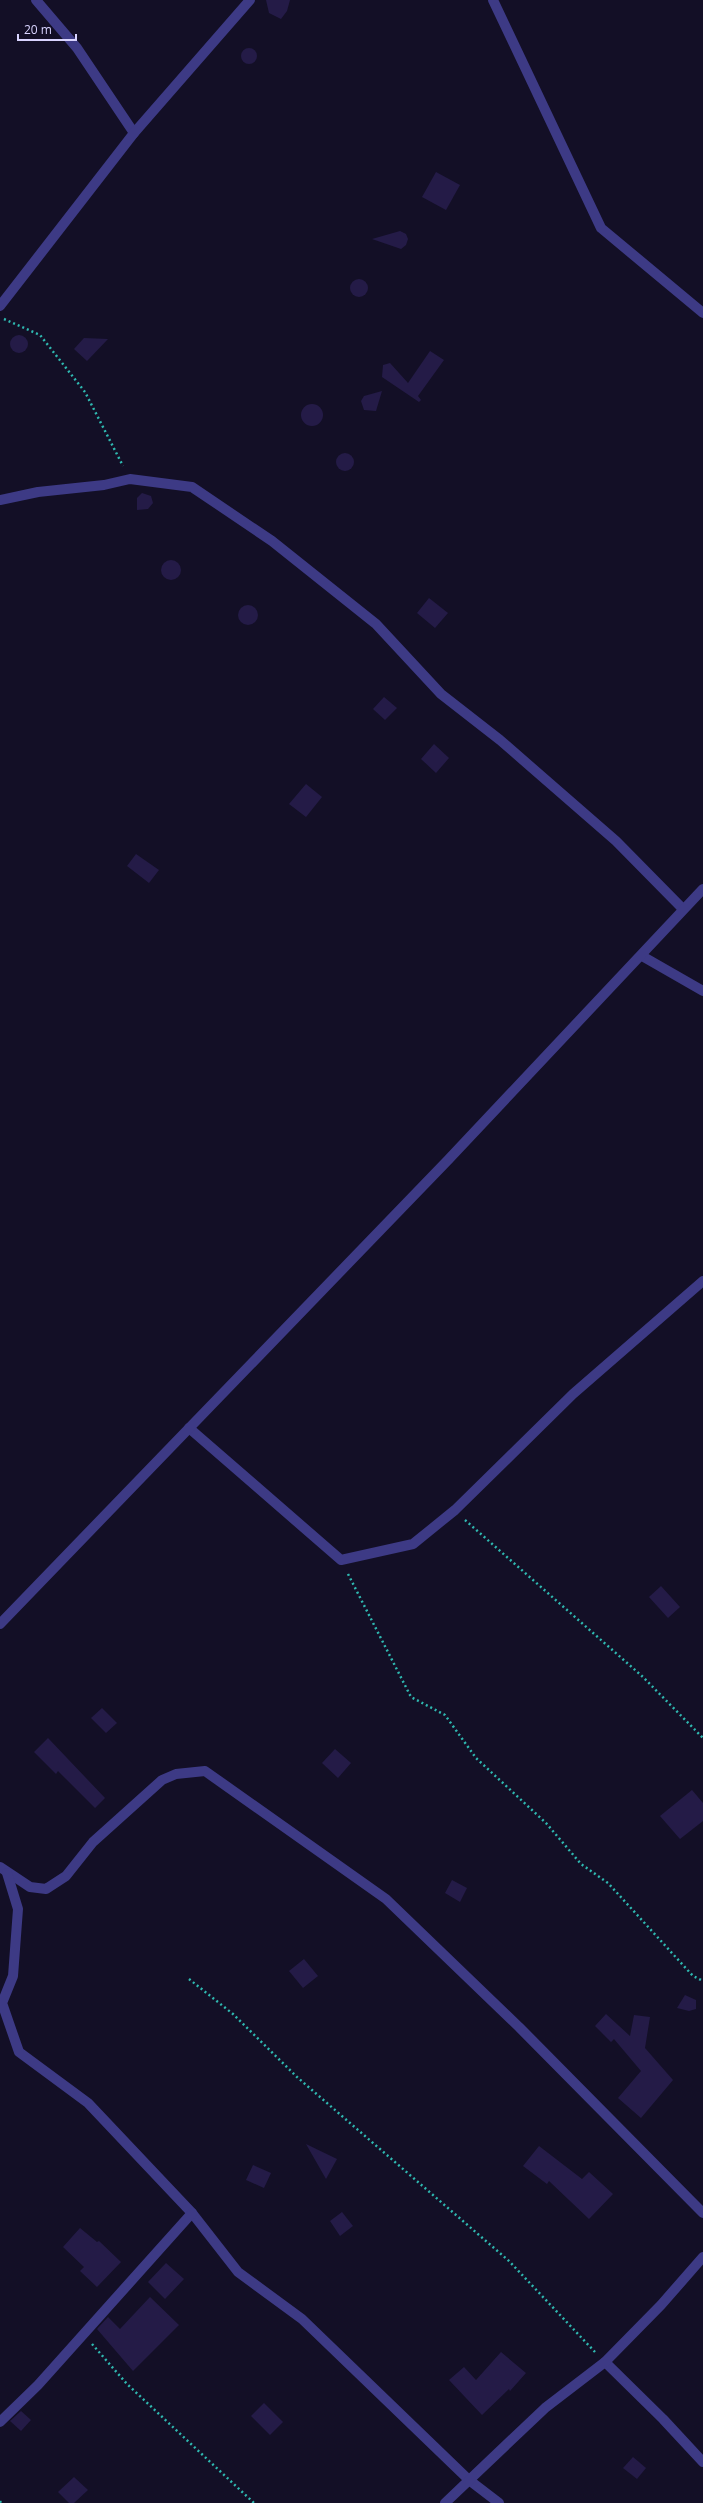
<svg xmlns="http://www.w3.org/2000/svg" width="703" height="2503" font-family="'Open Sans',sans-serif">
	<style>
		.building { fill: #241b47 }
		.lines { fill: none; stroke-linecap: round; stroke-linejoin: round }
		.path { stroke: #2fb8b0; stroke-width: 2.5; stroke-dasharray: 2 3; stroke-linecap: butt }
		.minor { stroke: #3d3a85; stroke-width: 10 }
	</style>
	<rect width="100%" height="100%" fill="#130f26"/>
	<g class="building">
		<polygon points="266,0 290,0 287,11 281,19 269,13"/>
		<circle cx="249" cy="56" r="8"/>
		<polygon points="436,172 460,185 446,210 422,197"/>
		<polygon points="400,231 406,234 408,239 406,245 401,249 372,239"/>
		<circle cx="359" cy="288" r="9"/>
		<circle cx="19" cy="344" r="9"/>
		<polygon points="84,338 108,339 87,361 74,349"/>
		<polygon points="430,351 444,360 418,396 421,400 419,402 382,377 383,365 390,363 408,383"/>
		<polygon points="382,391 376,411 364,410 361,401 364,396"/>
		<circle cx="312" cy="415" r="11"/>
		<circle cx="345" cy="462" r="9"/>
		<polygon points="142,493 151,496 153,503 148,509 137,510 137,498"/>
		<circle cx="171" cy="570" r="10"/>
		<polygon points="429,598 448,613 435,628 417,613"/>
		<circle cx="248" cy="615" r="10"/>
		<polygon points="384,697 397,708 385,720 373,709"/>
		<polygon points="434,744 449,758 436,773 421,759"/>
		<polygon points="306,784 322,797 306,817 289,804"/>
		<polygon points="136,854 159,870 149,883 127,866"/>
		<polygon points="661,1586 680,1607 668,1618 649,1597"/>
		<polygon points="102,1708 117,1723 106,1733 91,1718"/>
		<polygon points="48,1738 105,1798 95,1808 58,1771 56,1774 34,1752"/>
		<polygon points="335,1749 351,1763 338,1778 322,1763"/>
		<polygon points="692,1790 703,1803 703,1821 680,1839 660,1816"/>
		<polygon points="452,1880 467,1888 460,1902 445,1893"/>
		<polygon points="304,1959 318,1976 303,1988 289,1971"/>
		<polygon points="685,1995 696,2000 696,2009 689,2011 677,2008"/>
		<polygon points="606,2014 630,2036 634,2015 650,2017 645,2048 673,2080 641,2118 618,2098 641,2071 614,2039 611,2042 595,2026"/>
		<polygon points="306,2144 337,2159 326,2179"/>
		<polygon points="539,2146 582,2179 589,2172 613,2194 589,2219 549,2181 547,2184 523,2166"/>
		<polygon points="253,2165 271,2173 264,2188 246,2180"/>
		<polygon points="342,2212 353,2226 340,2236 330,2221"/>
		<polygon points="80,2228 97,2242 99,2241 121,2262 97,2287 80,2271 84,2267 63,2247"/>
		<polygon points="166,2263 184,2279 165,2299 148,2282"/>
		<polygon points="150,2297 179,2325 133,2371 97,2329 108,2317 120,2329"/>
		<polygon points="501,2352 526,2373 510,2391 509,2389 482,2415 449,2380 464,2367 476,2380"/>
		<polygon points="264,2403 283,2422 270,2435 251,2416"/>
		<polygon points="21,2411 31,2420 21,2431 10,2421"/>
		<polygon points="633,2457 646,2468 637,2479 623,2468"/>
		<polygon points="74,2477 88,2490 74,2503 69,2503 58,2492"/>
	</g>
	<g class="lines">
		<g class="path">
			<polyline points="4,319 40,335 85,392 123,466"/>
			<polyline points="465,1520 643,1677 703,1738"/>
			<polyline points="348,1574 411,1697 445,1715 476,1758 546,1823 581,1864 608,1883 693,1976 703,1981"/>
			<polyline points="189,1979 233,2014 297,2077 509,2261 595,2352"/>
			<polyline points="92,2344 127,2384 254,2503"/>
			<polyline points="0,2501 1,2503"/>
		</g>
		<g class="minor">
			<polyline points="36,0 77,48 134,133"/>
			<polyline points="493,0 601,228 703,313"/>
			<polyline points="0,306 134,133 250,0"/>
			<polyline points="0,500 38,492 104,485 130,479 192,487 272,541 376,624 441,694 500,740 616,841 682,908"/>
			<polyline points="642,956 703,991"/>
			<polyline points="189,1428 341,1560 413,1544 455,1510 573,1394 703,1281"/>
			<polyline points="0,1624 448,1160 703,889"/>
			<polyline points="0,1867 30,1887 46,1889 66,1876 93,1842 162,1780 176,1774 205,1771 386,1899 519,2027 703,2213"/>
			<polyline points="7,1873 18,1909 13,1976 2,2003 19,2052 88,2103 192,2213 238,2272 302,2319 469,2480 499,2503"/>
			<polyline points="605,2362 663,2419 703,2462"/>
			<polyline points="0,2422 38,2385 192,2213"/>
			<polyline points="445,2503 545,2408 605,2362 661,2305 703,2257"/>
		</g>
	</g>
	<path d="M18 34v6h58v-6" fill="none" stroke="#d9d4ff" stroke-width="2"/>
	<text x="24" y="34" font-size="12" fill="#d9d4ff" stroke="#130f26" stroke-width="3" paint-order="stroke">20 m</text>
</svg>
